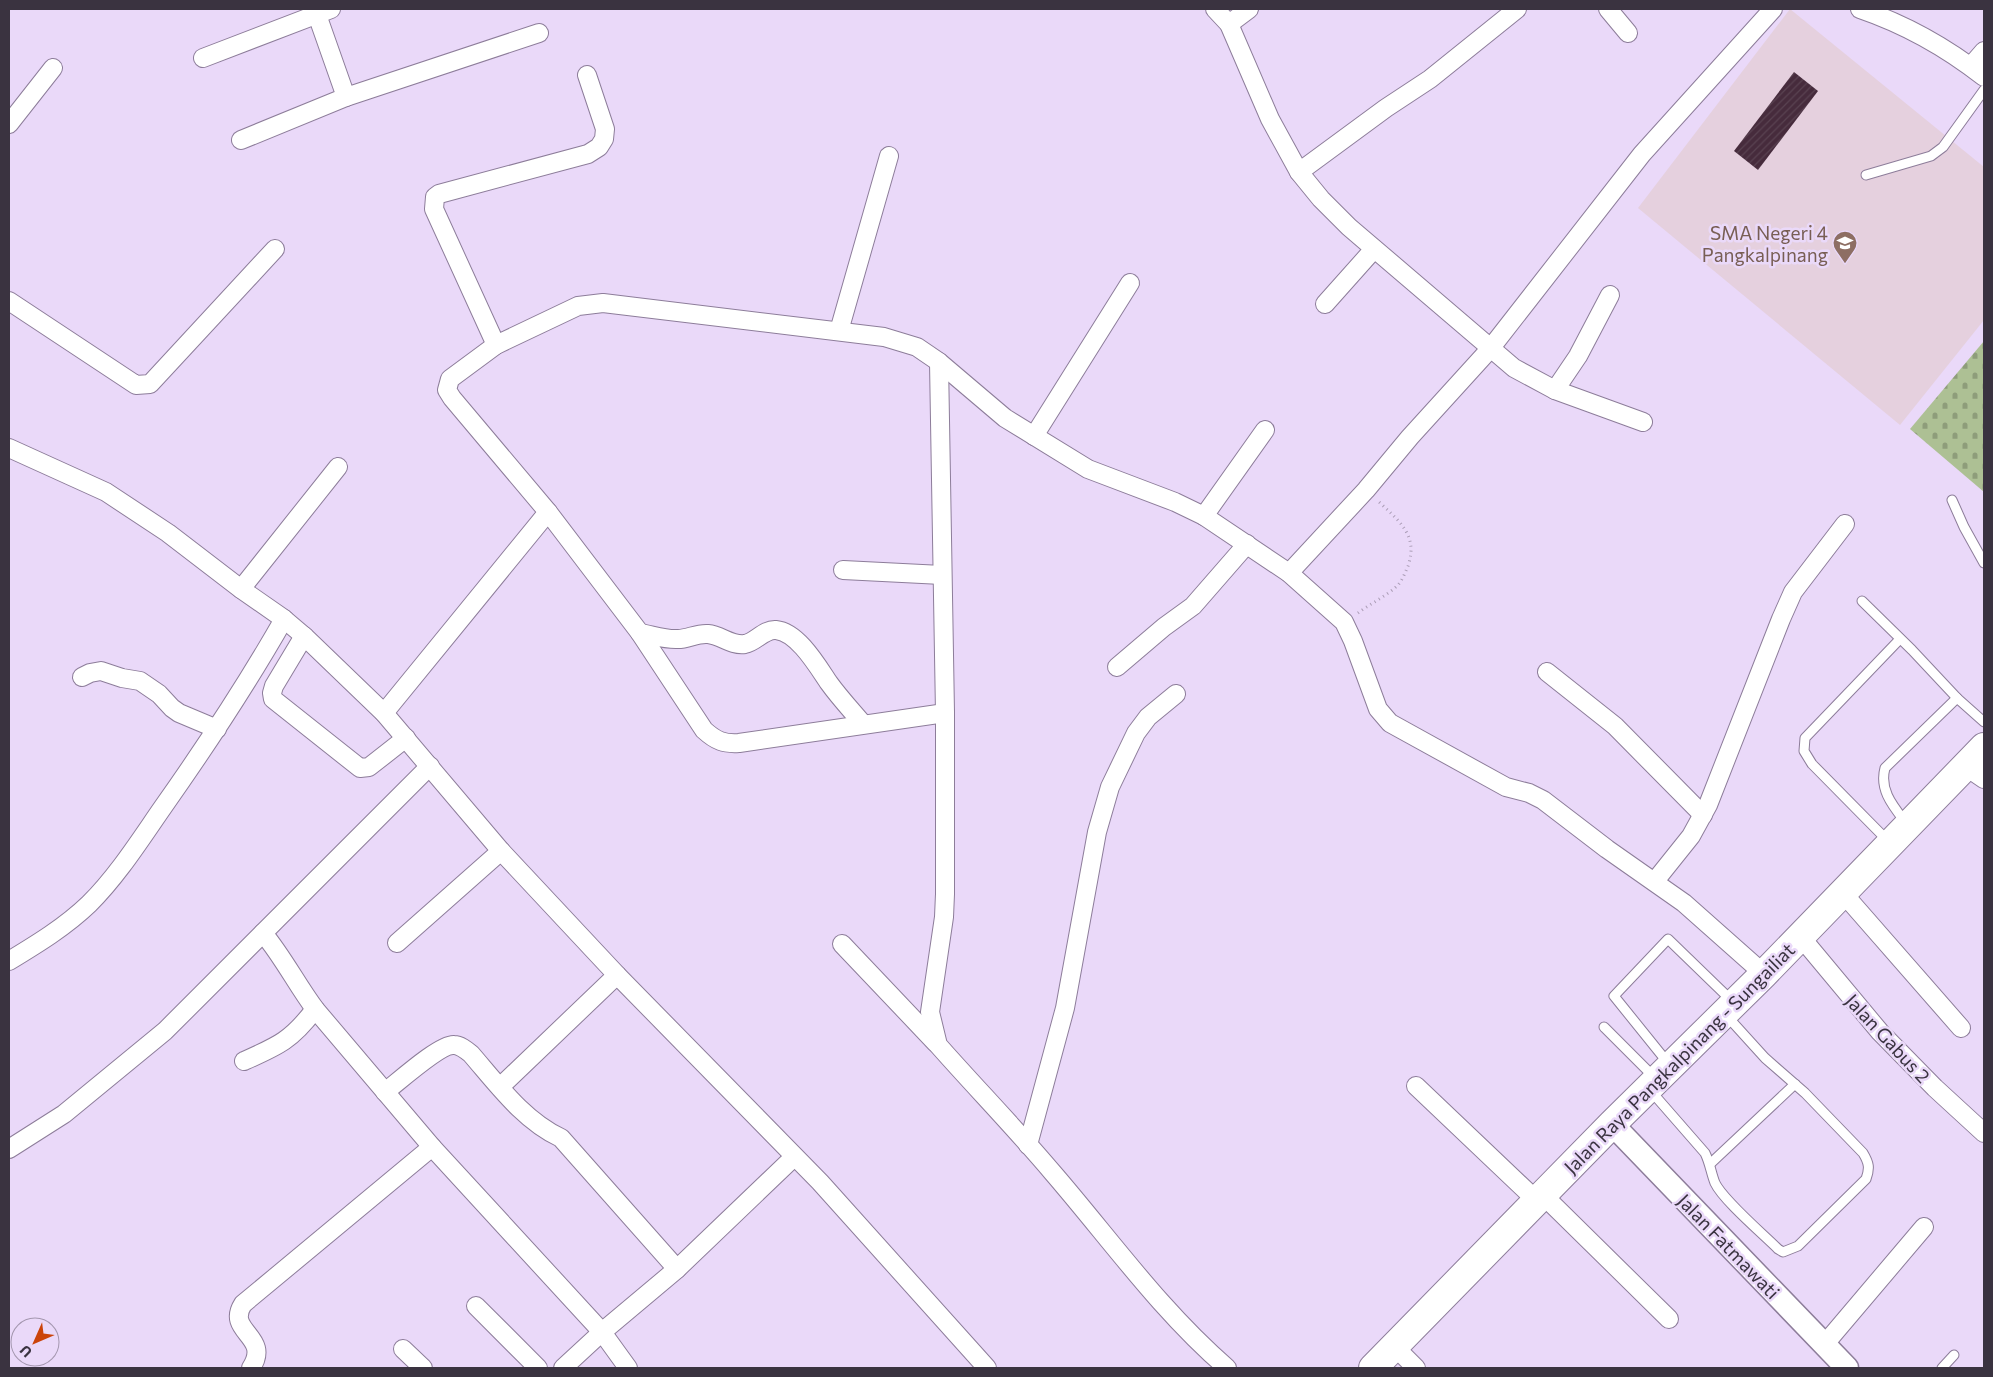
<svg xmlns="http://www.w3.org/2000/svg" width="1993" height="1377" font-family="Commissioner,sans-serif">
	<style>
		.education { fill: #e5d0de }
		.cemetery { fill: url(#cemetery-stones) }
		.building { fill: url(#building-hatch) }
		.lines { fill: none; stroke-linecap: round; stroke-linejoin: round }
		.service-casing { stroke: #8d7d9a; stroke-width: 11 }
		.minor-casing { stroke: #8d7d9a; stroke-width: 20 }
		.tertiary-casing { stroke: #8d7d9a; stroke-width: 25 }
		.trunk-casing { stroke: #8d7d9a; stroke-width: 30 }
		.path { stroke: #ab9db6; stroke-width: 3; stroke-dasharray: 1 4; stroke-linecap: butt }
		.service { stroke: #fff; stroke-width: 9 }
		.minor { stroke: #fff; stroke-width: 18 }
		.tertiary { stroke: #fff; stroke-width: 22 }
		.trunk { stroke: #fff; stroke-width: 28 }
		.labels { text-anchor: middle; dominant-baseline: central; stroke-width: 5; stroke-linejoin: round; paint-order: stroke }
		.education-label { font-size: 19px; fill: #785e54; stroke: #ead9f9; text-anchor: end }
		.street-label { font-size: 19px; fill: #3a3340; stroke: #ead9f9 }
	</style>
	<defs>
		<pattern id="cemetery-stones" width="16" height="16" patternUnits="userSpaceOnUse" patternTransform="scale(1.25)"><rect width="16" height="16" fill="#adc094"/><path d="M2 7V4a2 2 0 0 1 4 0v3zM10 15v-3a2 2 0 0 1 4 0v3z" fill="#8e9d7a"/></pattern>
		<pattern id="building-hatch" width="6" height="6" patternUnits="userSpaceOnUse" patternTransform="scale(1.25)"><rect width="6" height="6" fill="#462b3c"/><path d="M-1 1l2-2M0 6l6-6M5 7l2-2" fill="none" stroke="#594251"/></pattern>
	</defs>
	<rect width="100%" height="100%" fill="#ead9f9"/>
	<polygon class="education" points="1790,9 1984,167 1984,320 1900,425 1638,208"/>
	<polygon class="cemetery" points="1984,341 1984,492 1910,429"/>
	<polygon class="building" points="1794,72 1818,91 1758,170 1734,151"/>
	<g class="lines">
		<defs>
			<g id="service">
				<polyline points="1866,175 1931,156 1943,147 1984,90"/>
				<polyline points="1952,500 1964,527 1984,563"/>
				<polyline points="1862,601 1912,650 1957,698"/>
				<path d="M1906,823C1893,806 1879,790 1885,768L1957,698L1984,722"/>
				<polyline points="1888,841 1812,764 1804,751 1805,738 1900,639"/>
				<polyline points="1604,1027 1655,1078"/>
				<polyline points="1668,1063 1614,996 1668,939 1732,1001"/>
				<path d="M1650,1090L1705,1153C1710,1163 1711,1173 1715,1183C1723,1200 1763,1234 1778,1249L1783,1252L1798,1246L1866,1179C1870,1168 1869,1163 1863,1153L1805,1093L1765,1058L1726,1015"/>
				<polyline points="1710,1164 1795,1084"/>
				<polyline points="1942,1368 1954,1355"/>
			</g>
			<g id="minor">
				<polyline points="1215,9 1229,24 1270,119 1299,172 1321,199 1349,227 1514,368 1555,390 1643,422"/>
				<polyline points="1608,9 1628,33"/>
				<path d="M1860,9C1904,24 1947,48 1984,77"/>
				<polyline points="1229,24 1249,9"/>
				<polyline points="203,58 331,9"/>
				<polyline points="1971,66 1984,51"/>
				<polyline points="346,97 539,33"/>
				<polyline points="9,124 53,68"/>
				<polyline points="241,140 346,97 315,9"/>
				<polyline points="1299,172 1386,108 1430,79 1517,9"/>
				<polyline points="9,301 136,385 150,384 275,249"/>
				<polyline points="1325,304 1374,249"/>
				<polyline points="839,331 889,156"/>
				<polyline points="496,345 434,209 435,197 439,194 588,154 599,147 604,139 605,129 587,75"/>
				<path d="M939,362L945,713V894L944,917L930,1012L938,1045C976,1088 1016,1129 1053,1173C1110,1239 1160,1310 1227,1368"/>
				<polyline points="1555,390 1578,356 1610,295"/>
				<polyline points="1034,436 1130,283"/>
				<polyline points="9,448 106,492 168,533 241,589 284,619 304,636 384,713 501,851 617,975 820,1182 987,1368"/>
				<polyline points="1204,516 1265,430"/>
				<polyline points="843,570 942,575"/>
				<polyline points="1289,573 1366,490 1410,437 1490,349 1642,154 1773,9"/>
				<polyline points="241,589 338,467"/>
				<path d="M640,633C652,635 666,640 678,639C688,639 697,633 708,634C721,635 731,646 745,644C756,642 764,629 776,630C798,632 818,667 829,683C839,697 852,711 863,724"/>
				<polyline points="304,636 274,686 272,693 273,699 360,768 369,767 406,738"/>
				<polyline points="1117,667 1164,627 1193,606 1247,544"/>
				<polyline points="1547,672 1615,726 1703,815"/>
				<polyline points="82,677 90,673 101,671 122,678 140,681 159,694 172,708 179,713 217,729"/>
				<polyline points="384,713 548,512"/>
				<path d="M945,713L739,743C724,744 716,741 704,730L640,633L548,512L452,398L447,390L450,379L496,345L578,306L603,303L884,337L917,347L939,362L1005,418L1088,469L1175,502L1204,516L1289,573L1344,622L1353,641L1378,709L1390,723L1506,787L1529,793L1543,800L1607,849L1684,903L1764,974"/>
				<polyline points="1965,766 1984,779"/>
				<polyline points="1655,881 1691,836 1708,805 1781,619 1793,592 1845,524"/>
				<polyline points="1842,892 1961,1028"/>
				<path d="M263,933C283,957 297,985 315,1009L432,1147L602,1332L628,1368"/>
				<polyline points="1800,936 1880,1032 1935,1088 1984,1133"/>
				<polyline points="397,943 501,851"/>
				<polyline points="842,944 936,1043"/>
				<path d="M9,961C37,944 65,927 89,904C118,875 140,840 163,807C206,746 247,684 284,619"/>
				<path d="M244,1061C278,1046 292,1040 315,1009"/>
				<polyline points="1416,1086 1537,1201"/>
				<polyline points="500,1087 617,975"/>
				<path d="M385,1092C398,1082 440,1044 454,1045C460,1045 466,1050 471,1054C497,1084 524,1121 561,1138L677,1269"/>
				<polyline points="1028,1145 1065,1008 1097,832 1110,787 1136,733 1148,717 1176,694"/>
				<polyline points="9,1149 64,1114 165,1031 430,766"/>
				<polyline points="1543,1195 1669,1319"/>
				<polyline points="476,1306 538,1368"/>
				<polyline points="1824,1345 1924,1227"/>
				<polyline points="1394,1346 1416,1368"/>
				<polyline points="403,1349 423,1368"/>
				<path d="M251,1368C272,1336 225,1332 243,1304L432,1147"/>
				<polyline points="563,1368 602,1332 677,1269 794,1157"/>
			</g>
			<polyline id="tertiary" points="1612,1124 1847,1368"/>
			<polyline id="trunk" points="1373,1368 1612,1124 1764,974 1984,747"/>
		</defs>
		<use href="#service" class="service-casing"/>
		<use href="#minor" class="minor-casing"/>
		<use href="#tertiary" class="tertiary-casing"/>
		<use href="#trunk" class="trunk-casing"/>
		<path class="path" d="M1358,613C1370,604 1386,596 1397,586C1402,581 1405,573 1408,566C1419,535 1398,520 1378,501"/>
		<use href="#service" class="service"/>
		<use href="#minor" class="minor"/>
		<use href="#tertiary" class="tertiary"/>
		<use href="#trunk" class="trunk"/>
	</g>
	<defs>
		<symbol id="school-pin" viewBox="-11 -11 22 30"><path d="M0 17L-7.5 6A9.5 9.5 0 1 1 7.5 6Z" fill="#8d6e63" stroke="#ead9f9"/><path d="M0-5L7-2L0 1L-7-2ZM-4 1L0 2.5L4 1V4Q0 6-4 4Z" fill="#fff"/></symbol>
	</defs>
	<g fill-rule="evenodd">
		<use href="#school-pin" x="1831" y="229" width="28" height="38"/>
	</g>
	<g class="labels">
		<g class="education-label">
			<text x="1828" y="232">SMA Negeri 4<tspan x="1828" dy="22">Pangkalpinang</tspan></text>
		</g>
		<g class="street-label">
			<text transform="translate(1888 1038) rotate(47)">Jalan Gabus 2</text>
			<text transform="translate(1679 1058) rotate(-45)">Jalan Raya Pangkalpinang - Sungailiat</text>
			<text transform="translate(1729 1246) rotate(46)">Jalan Fatmawati</text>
		</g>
	</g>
	<rect width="1993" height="1377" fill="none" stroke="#3a3340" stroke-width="20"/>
	<g transform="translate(35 1342) rotate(225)"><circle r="24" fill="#ead9f9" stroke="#a497af"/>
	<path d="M0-4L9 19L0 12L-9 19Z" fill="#cb440a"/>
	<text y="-8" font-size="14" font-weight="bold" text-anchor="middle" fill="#3a3340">U</text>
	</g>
</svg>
